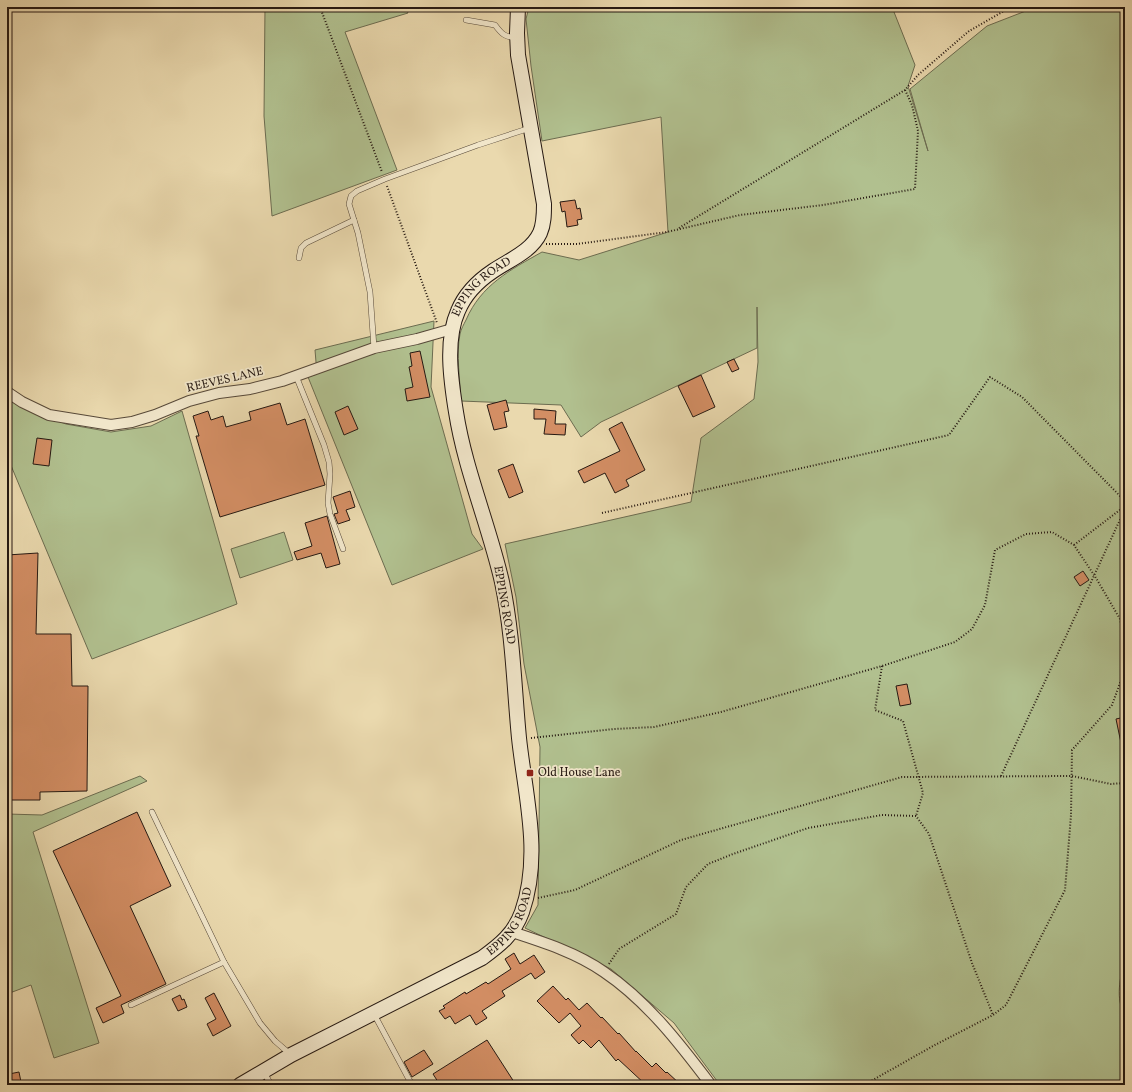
<svg xmlns="http://www.w3.org/2000/svg" width="1132" height="1092" font-family="Vollkorn,serif">
	<style>
		.green { fill: #b1c08f; stroke: #6c6c50 }
		.building { fill: #d38e64; stroke: #261912 }
		.lines { fill: none; stroke-linecap: round; stroke-linejoin: round }
		.service-casing { stroke: #574939; stroke-width: 6 }
		.minor-casing { stroke: #574939; stroke-width: 12 }
		.secondary-casing { stroke: #261912; stroke-width: 16 }
		.path { stroke: #261912; stroke-width: 2; stroke-dasharray: 1 2; stroke-linecap: butt }
		.service { stroke: #f1e6ca; stroke-width: 5 }
		.minor { stroke: #f1e6ca; stroke-width: 10 }
		.secondary { stroke: #f1e6ca; stroke-width: 14 }
		.poi-dot { fill: #8f2418; stroke: #f1e6ca; stroke-width: 1.5 }
		.labels { text-anchor: middle; dominant-baseline: central; stroke-width: 3.5; stroke-linejoin: round; paint-order: stroke }
		.street-label { font-size: 12px; fill: #261912; stroke: #f1e6ca }
		.poi-label { font-size: 12px; fill: #261912; stroke: #f1e6ca; text-anchor: start }
	</style>
	<rect width="100%" height="100%" fill="#ead9ae"/>
	<filter id="stains"><feTurbulence type="fractalNoise" baseFrequency=".005" numOctaves="4"/><feColorMatrix values="0 0 0 0 .2 0 0 0 0 .09 0 0 0 0 .02 0 0 0 .5 -.17"/></filter>
	<radialGradient id="worn" r=".72"><stop offset=".6" stop-color="#630" stop-opacity="0"/><stop offset="1" stop-color="#630" stop-opacity=".3"/></radialGradient>
	<g class="green">
		<polygon points="265,7 405,7 408,13 345,32 397,170 272,216 264,116"/>
		<path d="M529,7H892L915,65L908,86L928,151L910,89L987,26L1036,7H1125V961C1120,975 1115,1001 1125,1014V1085H720L674,1023L611,969L525,928L538,905L540,747L524,664L516,597L505,544L691,502L701,438L754,399L758,362L757,307V348L601,422L581,437L561,405L461,401C460,380 456,354 460,334C461,329 464,324 466,320C481,285 510,270 542,252L579,260L668,232L661,117L542,141L531,66L526,19Z"/>
		<polygon points="434,321 431,387 472,534 483,549 392,585 308,377 317,374 315,350"/>
		<polygon points="7,398 25,409 66,424 111,432 151,426 182,411 237,604 92,659 7,456"/>
		<polygon points="284,532 293,560 240,578 231,549"/>
		<polygon points="140,776 147,781 33,832 99,1043 54,1058 31,985 7,994 7,814 42,815"/>
	</g>
	<g class="building">
		<polygon points="575,200 577,209 580,208 582,219 577,220 578,225 567,227 565,211 562,212 560,202"/>
		<polygon points="420,351 430,397 407,401 405,389 413,387 409,367 412,366 410,353"/>
		<polygon points="734,359 739,369 732,372 727,362"/>
		<polygon points="701,375 715,407 693,417 678,386"/>
		<polygon points="506,400 509,411 504,412 507,427 494,430 487,405"/>
		<polygon points="280,403 287,425 305,419 325,485 220,517 196,436 199,436 193,416 208,411 211,420 223,416 226,427 251,420 249,412"/>
		<polygon points="348,406 358,429 344,435 335,412"/>
		<polygon points="534,409 556,411 555,424 566,424 565,435 544,434 546,419 534,419"/>
		<polygon points="622,422 645,470 626,480 629,486 615,493 605,473 584,483 578,471 620,451 609,429"/>
		<polygon points="37,438 52,440 49,466 33,464"/>
		<polygon points="513,464 523,492 509,498 498,470"/>
		<polygon points="350,491 355,507 346,510 350,520 338,524 334,514 338,513 333,497"/>
		<polygon points="327,516 340,564 326,568 321,553 297,560 294,552 312,546 305,523"/>
		<polygon points="38,553 36,634 71,634 72,686 88,686 87,791 40,792 40,800 7,800 7,555"/>
		<polygon points="1083,571 1089,580 1080,586 1074,577"/>
		<polygon points="907,684 911,704 900,706 896,686"/>
		<polygon points="1125,717 1125,743 1121,743 1116,719"/>
		<polygon points="137,812 171,886 130,906 166,984 121,1005 124,1013 103,1023 96,1008 121,996 53,851"/>
		<polygon points="514,953 520,964 534,955 545,972 535,979 531,973 502,991 505,996 482,1011 487,1018 476,1025 470,1015 455,1024 450,1016 445,1019 439,1011 445,1008 443,1006 465,992 466,994 486,982 488,984 511,969 505,959"/>
		<polygon points="553,986 566,1000 568,998 579,1010 587,1003 601,1018 602,1017 618,1034 619,1033 636,1052 636,1051 652,1067 656,1063 666,1073 667,1072 681,1085 646,1085 618,1059 616,1061 599,1040 591,1048 583,1040 579,1044 571,1035 581,1026 570,1013 559,1023 537,1001"/>
		<polygon points="214,993 231,1026 213,1036 207,1024 216,1019 205,998"/>
		<polygon points="180,995 182,1000 184,999 187,1007 178,1011 172,999"/>
		<polygon points="487,1040 516,1085 440,1085 433,1074"/>
		<polygon points="424,1050 433,1064 412,1077 404,1062"/>
		<polygon points="19,1072 21,1082 11,1085 9,1074"/>
	</g>
	<g class="lines">
		<defs>
			<g id="service">
				<path d="M466,20L495,25C501,33 505,38 516,37"/>
				<polyline points="299,258 301,248 306,243 354,220"/>
				<polyline points="374,348 370,292 358,233 349,204 351,196 357,191 385,179 478,145 530,128"/>
				<polyline points="296,376 324,445 329,462 330,474 328,503 330,514 343,549"/>
				<polyline points="152,812 224,962"/>
				<polyline points="131,1005 224,962 260,1023 275,1041 290,1054"/>
				<polyline points="374,1014 412,1085"/>
				<polyline points="264,1072 271,1085"/>
			</g>
			<g id="minor">
				<polyline points="7,392 22,402 49,415 111,425 132,422 155,415 189,401 219,393 250,389 282,381 374,348 417,339 452,329"/>
				<path d="M512,932C543,942 577,953 604,972C647,1001 680,1044 711,1085"/>
			</g>
			<g id="secondary">
				<path id="s1" d="M240,1085L291,1055L482,958C500,945 514,934 522,912C542,855 525,795 519,738C514,686 513,634 502,582C489,525 465,470 456,412C451,381 445,340 458,311C465,294 478,281 493,271C509,260 531,252 540,233C544,224 544,214 544,204L518,55L517,33L518,7"/>
			</g>
		</defs>
		<use href="#service" class="service-casing"/>
		<use href="#minor" class="minor-casing"/>
		<use href="#secondary" class="secondary-casing"/>
		<g class="path">
			<polyline points="320,7 382,172"/>
			<polyline points="387,186 437,323"/>
			<polyline points="679,228 905,90 918,75 969,31 1011,7"/>
			<polyline points="546,244 577,244 667,232 740,215 823,205 915,189 918,131 912,105 905,90"/>
			<polyline points="602,513 949,435 990,377 1022,397 1125,501"/>
			<polyline points="1074,545 1125,506"/>
			<polyline points="882,666 875,710 903,721 923,793 916,816"/>
			<polyline points="531,738 614,729 654,727 721,712 882,666 955,642 972,629 985,605 995,550 1026,534 1052,532 1074,545 1096,578 1120,619 1125,641"/>
			<polyline points="1001,776 1125,509"/>
			<polyline points="538,898 575,890 681,840 902,777 1072,776 1111,784 1125,783"/>
			<polyline points="609,964 619,949 676,914 686,887 708,864 733,854 808,828 882,815 916,816 929,834 972,963 993,1015"/>
			<polyline points="864,1085 933,1046 993,1015 1006,1005 1065,890 1071,815 1072,750 1112,705 1124,672 1125,667"/>
		</g>
		<use href="#service" class="service"/>
		<use href="#minor" class="minor"/>
		<use href="#secondary" class="secondary"/>
	</g>
	<rect class="poi-dot" x="526" y="769" width="8" height="8" rx="2"/>
	<g class="labels">
		<g class="street-label">
			<text stroke="none"><textPath href="#s1" startOffset="981">EPPING ROAD</textPath></text>
			<text transform="translate(225 380) rotate(-13)">REEVES LANE</text>
			<text transform="translate(504 605) rotate(80)">EPPING ROAD</text>
			<text stroke="none"><textPath href="#s1" startOffset="321">EPPING ROAD</textPath></text>
		</g>
		<g class="poi-label">
			<text x="538" y="773">Old House Lane</text>
		</g>
	</g>
	<rect width="1132" height="1092" fill="none" stroke="#ead9ae" stroke-width="24"/>
	<rect x="8" y="8" width="1116" height="1076" fill="none" stroke="#261912" stroke-width="2"/>
	<rect x="12" y="12" width="1108" height="1068" fill="none" stroke="#261912"/>
	<rect width="100%" height="100%" filter="url(#stains)"/>
	<rect width="100%" height="100%" fill="url(#worn)"/>
</svg>
